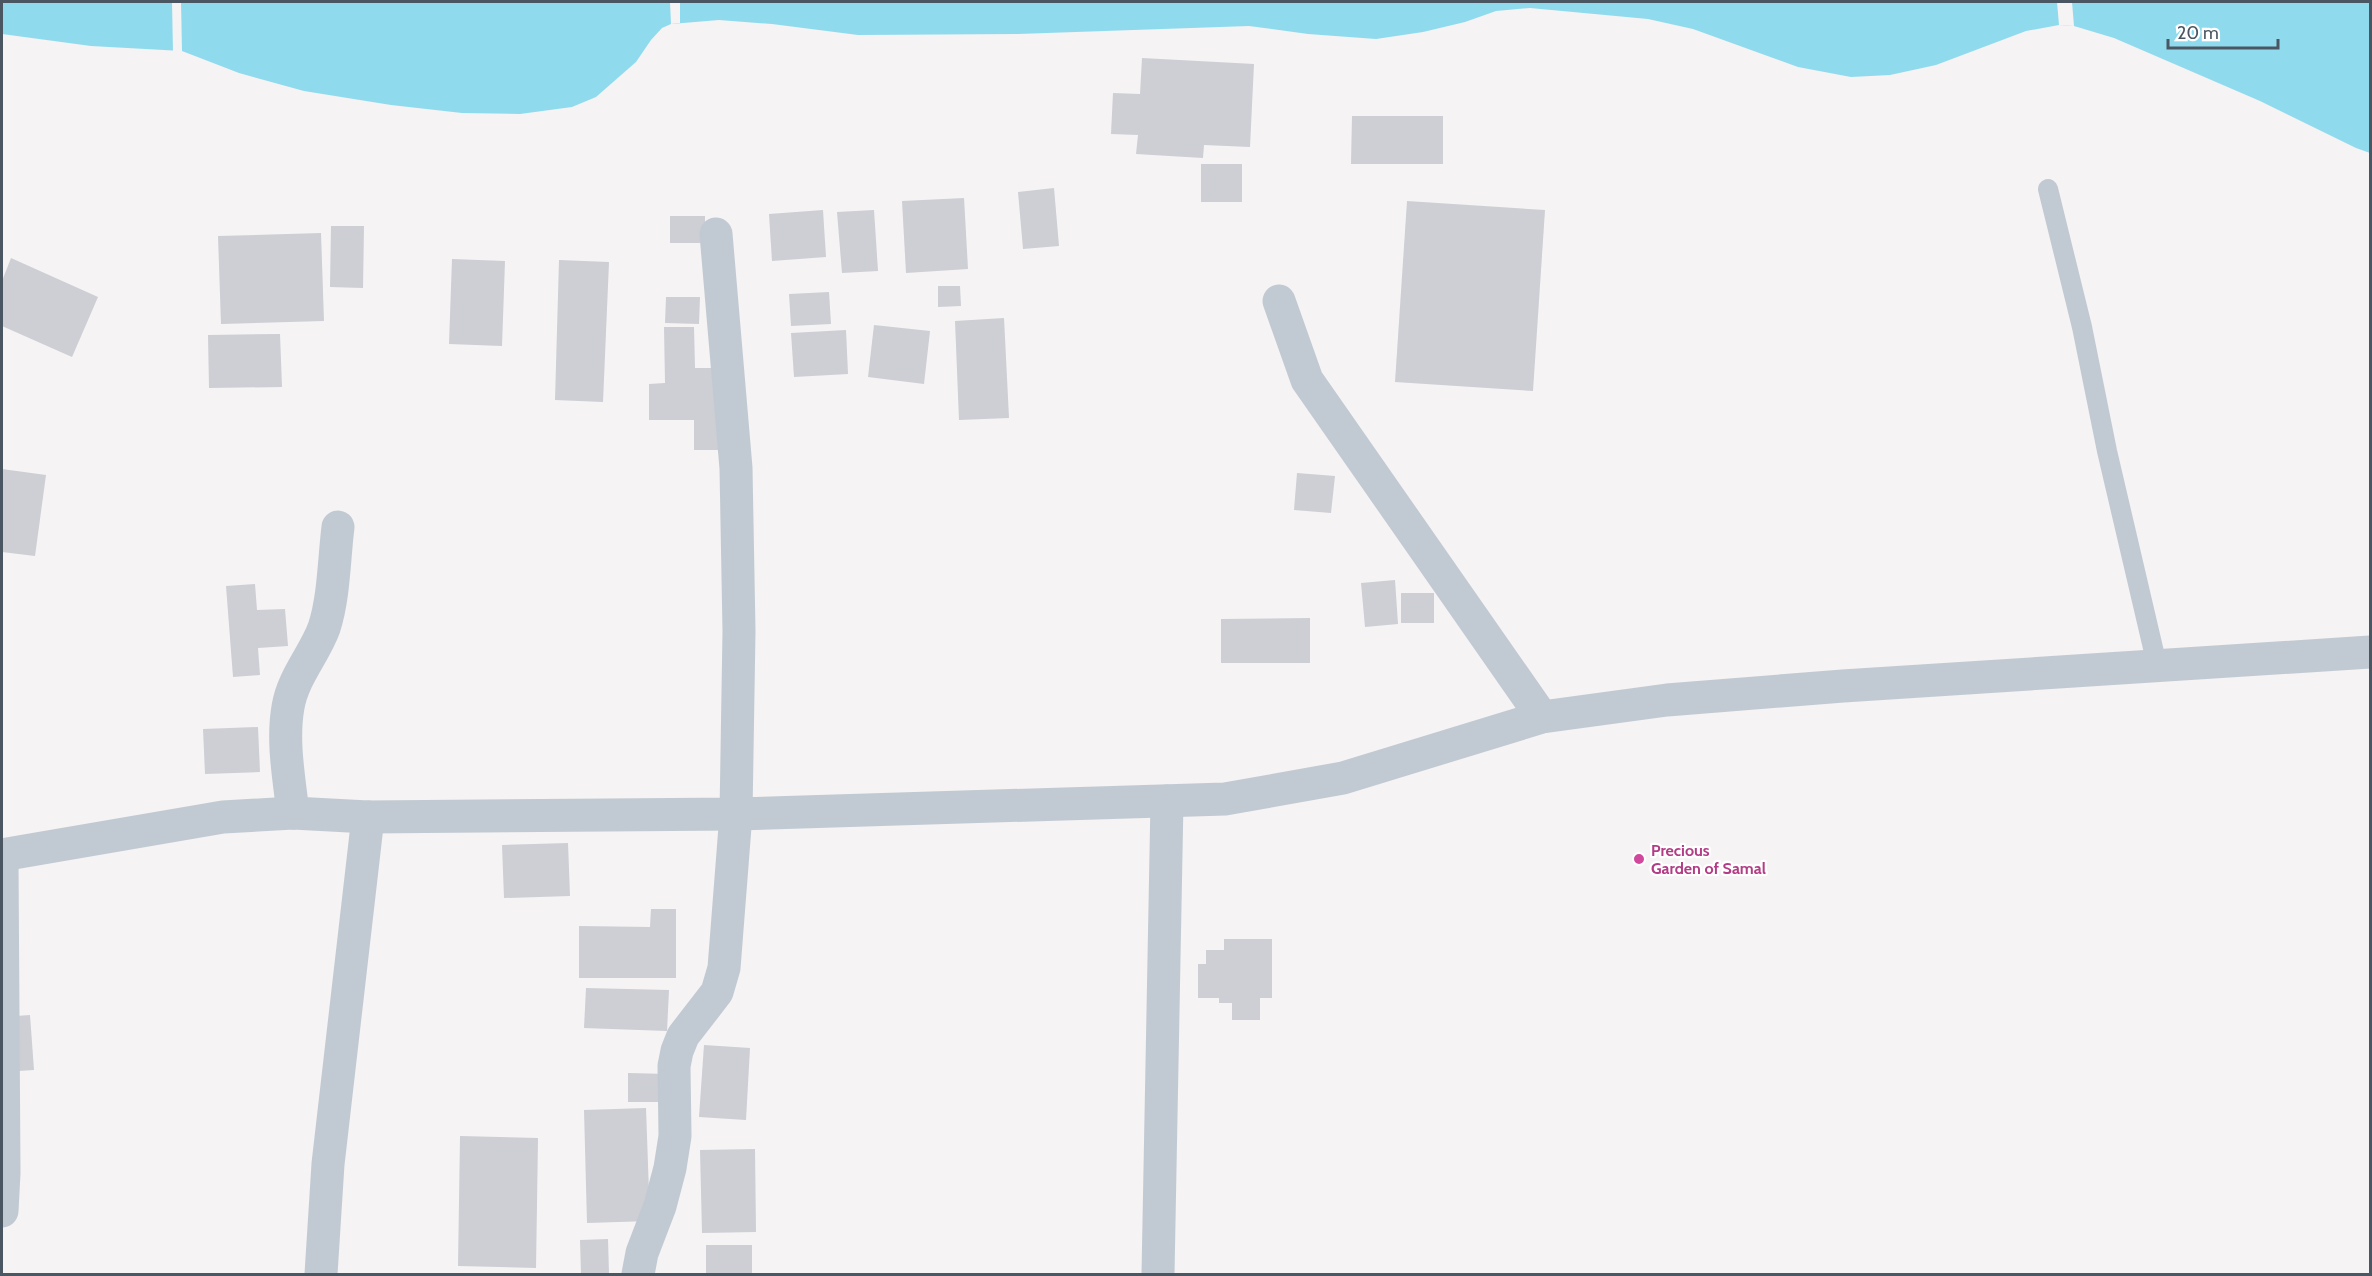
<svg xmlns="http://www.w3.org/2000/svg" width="2372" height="1276" font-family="Cabin,sans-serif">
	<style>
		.water { fill: #90daee }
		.pier { fill: #f5f3f3 }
		.building { fill: #cdcfd5 }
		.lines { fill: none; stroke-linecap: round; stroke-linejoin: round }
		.lane { stroke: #c1cad2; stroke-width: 20 }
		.street { stroke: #c1cad2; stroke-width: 33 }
		.hotel-dot { fill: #d1479c; stroke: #fff; stroke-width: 2 }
		.labels { text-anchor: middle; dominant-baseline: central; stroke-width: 4.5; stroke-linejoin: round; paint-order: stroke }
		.hotel-label { font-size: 16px; font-weight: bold; fill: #b23c85; stroke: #fff; text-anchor: start }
	</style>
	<rect width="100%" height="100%" fill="#f5f3f3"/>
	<polygon class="water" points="2,2 2370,2 2370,153 2356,148 2260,101 2114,38 2074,26 2059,25 2026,31 1936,65 1890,75 1851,77 1798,67 1693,29 1648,19 1530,8 1496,11 1465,22 1423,32 1376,39 1308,34 1249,26 1018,34 858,35 772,24 719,20 671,24 662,28 651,40 636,62 596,97 572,107 520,114 462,113 391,105 304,91 239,73 182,51 91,46 2,34"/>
	<g class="pier">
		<polygon points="172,2 181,2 182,51 173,51"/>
		<polygon points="670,2 680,2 680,23 671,24"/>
		<polygon points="2057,2 2072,2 2074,26 2059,25"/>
	</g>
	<g class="building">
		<polygon points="1142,58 1254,64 1250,147 1204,145 1203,158 1136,154 1138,135 1111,134 1113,93 1140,94"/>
		<polygon points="1352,116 1443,116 1443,164 1351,164"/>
		<rect x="1201" y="164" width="41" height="38"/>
		<polygon points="1054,188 1059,246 1023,249 1018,192"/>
		<polygon points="964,198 968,269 906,273 902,201"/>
		<polygon points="1407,201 1545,210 1533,391 1395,382"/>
		<polygon points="823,210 826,257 772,261 769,214"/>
		<polygon points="874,210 878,271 842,273 837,212"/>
		<rect x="670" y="216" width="35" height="27"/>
		<polygon points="331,226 364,226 363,288 330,287"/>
		<polygon points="321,233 324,321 221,324 218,236"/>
		<polygon points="11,258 98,297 72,357 2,326 2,281"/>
		<polygon points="452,259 505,261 502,346 449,344"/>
		<polygon points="559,260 609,262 603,402 555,400"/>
		<polygon points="938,286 960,286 961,306 938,307"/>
		<polygon points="829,292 831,324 791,326 789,294"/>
		<polygon points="666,297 700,297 699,324 665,323"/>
		<polygon points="1004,318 1009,418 959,420 955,321"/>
		<polygon points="874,325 930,331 924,384 868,377"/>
		<polygon points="664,327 694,327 695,368 726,368 728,450 694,450 694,420 649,420 649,384 665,383"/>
		<polygon points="846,330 848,374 794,377 791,333"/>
		<polygon points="280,334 282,387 209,388 208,335"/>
		<polygon points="2,469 46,475 35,556 2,552"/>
		<polygon points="1297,473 1335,476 1331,513 1294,510"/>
		<polygon points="1395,580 1398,624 1365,627 1361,583"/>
		<polygon points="255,584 257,610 285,609 288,646 258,648 260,675 233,677 226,586"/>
		<rect x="1401" y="593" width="33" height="30"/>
		<polygon points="1310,618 1310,663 1221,663 1221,619"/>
		<polygon points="258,727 260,772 205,774 203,729"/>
		<polygon points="568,843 570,896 504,898 502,845"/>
		<polygon points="651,909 676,909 676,978 579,978 579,926 650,927"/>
		<polygon points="1224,939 1272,939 1272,998 1260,998 1260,1020 1232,1020 1232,1003 1219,1003 1219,998 1198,998 1198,964 1206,964 1206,950 1224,950"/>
		<polygon points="586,988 669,990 667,1031 584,1028"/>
		<polygon points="30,1015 34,1070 2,1072 2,1017"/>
		<polygon points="704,1045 750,1048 746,1120 699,1117"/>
		<polygon points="628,1073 668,1074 667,1102 628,1102"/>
		<polygon points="646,1108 650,1221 587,1223 584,1110"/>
		<polygon points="460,1136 538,1138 536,1268 458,1266"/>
		<polygon points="755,1149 756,1232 702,1233 700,1150"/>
		<polygon points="608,1239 609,1274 581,1274 580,1240"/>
		<rect x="706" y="1245" width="46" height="29"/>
	</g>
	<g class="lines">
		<polyline class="lane" points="2048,189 2082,327 2107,451 2157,665"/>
		<g class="street">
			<polyline points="1279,301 1307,380 1542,717"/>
			<path d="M293,813C289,778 282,741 288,707C293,677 314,655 324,628C334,598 334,559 338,527"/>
			<polyline points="2,855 223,817 293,813 368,817 736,814 1225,799 1343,778 1542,717 1667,700 1843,686 2370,652"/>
			<polyline points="2,863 4,1173 2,1211"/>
			<polyline points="321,1274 328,1164 368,817"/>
			<polyline points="638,1274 642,1253 660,1206 670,1168 675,1136 674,1066 677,1051 683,1036 717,992 724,968 736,814 739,631 736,468 716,234"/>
			<polyline points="1158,1274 1167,801"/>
		</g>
	</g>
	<circle class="hotel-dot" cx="1639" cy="859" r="6"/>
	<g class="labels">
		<g class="hotel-label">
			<text x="1651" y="850">Precious<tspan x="1651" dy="18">Garden of Samal</tspan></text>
		</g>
	</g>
	<rect width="2372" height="1276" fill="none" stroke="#4a5661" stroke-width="6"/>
	<path d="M2168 39v9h110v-9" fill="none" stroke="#4a5661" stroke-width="3"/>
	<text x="2177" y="39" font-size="18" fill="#4a5661" stroke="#ffffff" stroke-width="4.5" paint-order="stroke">20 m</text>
</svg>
